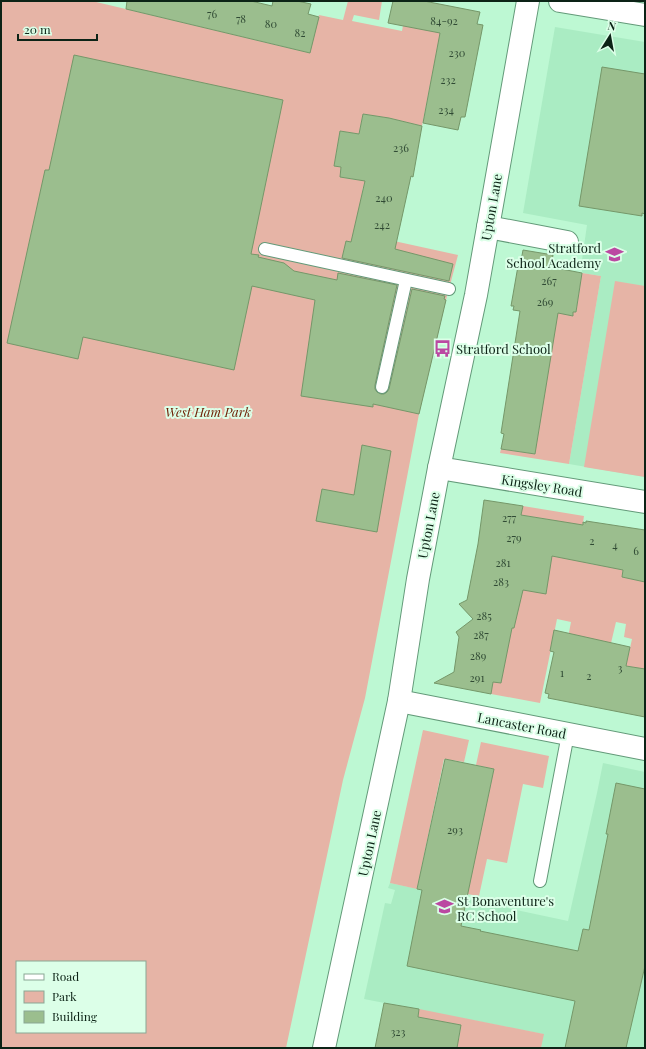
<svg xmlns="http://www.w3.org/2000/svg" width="646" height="1049" font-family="'Playfair Display',serif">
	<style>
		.built { fill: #aaecc3 }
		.green { fill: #e6b4a6; fill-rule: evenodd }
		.building { fill: #9bbe8e; stroke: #759769 }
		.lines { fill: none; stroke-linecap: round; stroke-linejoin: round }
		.lane-casing { stroke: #639a79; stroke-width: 14 }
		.street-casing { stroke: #639a79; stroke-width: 24 }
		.primary-casing { stroke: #639a79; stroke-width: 24 }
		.lane { stroke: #fff; stroke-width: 12 }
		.street { stroke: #fff; stroke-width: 22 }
		.primary { stroke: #fff; stroke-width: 22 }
		.labels { text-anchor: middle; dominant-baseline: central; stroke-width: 4; stroke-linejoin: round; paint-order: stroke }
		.number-label { font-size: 11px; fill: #304a34 }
		.street-label { font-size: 13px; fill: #0c2316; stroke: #dcffe8 }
		.poi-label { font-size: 13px; fill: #0c2316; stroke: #dcffe8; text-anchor: start }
		.park-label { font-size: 13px; font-style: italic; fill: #702207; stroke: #dcffe8 }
	</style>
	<rect width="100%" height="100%" fill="#bdf8d3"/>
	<g class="built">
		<polygon points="555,27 645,42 645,477 569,464 601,276 582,273 582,260 587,225 523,213"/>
		<polygon points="603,763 645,772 645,1048 541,1048 543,1034 364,999 385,903 391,904 395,890 388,888 390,883 568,921 597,793"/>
	</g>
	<g class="green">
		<path d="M1,1H92L310,53L319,15L343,20L348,1H382L379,20L354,15L352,21L402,31L405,14L441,31L422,126L389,118L363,114L359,134L340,131L334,166L341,167L340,177L357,180L384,139L363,187L361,200L369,202L394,241L458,255L446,300L419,414L365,698L343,780L286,1048H1ZM17,962H145V1032H17Z"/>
		<polygon points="582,273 601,276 569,464 500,453 501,449 535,454 555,325 548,308 572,316 573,312 576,312"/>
		<polygon points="615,281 645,286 645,477 584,467"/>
		<path d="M523,506L584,516L578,554L587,563L596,565L597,558L623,568L622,577L645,582V669L626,666L632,639L624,637L626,624L616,622L611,643L565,653L571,622L557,619L540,703L491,694L493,682L502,598L548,578C552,559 550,539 553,520L521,515Z"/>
		<polygon points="423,730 469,740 464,762 444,759 417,889 390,883"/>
		<polygon points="481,742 549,756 543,788 523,784 507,863 487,859 479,896 467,894 494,769 476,765"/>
		<polygon points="419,1009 544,1034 541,1048 453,1048 459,1039 461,1025 418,1017"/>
	</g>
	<g class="building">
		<polygon points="127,1 251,1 272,6 273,1 297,1 311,4 308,14 319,17 310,53 126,9"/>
		<polygon points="393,1 424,1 480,12 477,24 483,25 465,117 461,117 458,130 423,123 440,33 388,23"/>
		<polygon points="74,55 283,100 251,254 259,255 258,257 284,263 294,271 337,280 338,273 397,285 375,385 375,389 377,392 381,394 384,394 387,392 389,389 412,289 445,296 444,299 446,300 419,414 373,404 373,407 301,396 315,300 252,286 234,370 83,337 78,359 7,343 45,170 49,170"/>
		<polygon points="602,67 645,74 645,214 642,213 642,216 579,206"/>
		<polygon points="363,114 389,118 422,126 413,177 411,176 395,249 453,264 449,281 342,258 346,241 351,242 365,181 340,177 341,167 334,166 340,131 359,134"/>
		<polygon points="523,250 553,255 551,267 582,273 576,312 573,312 573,316 558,313 535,454 501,449 504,434 501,433 520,311 513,310 514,306 511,306 518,266 520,266"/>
		<polygon points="362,445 391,451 377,532 316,521 322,489 354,495"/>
		<polygon points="484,500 523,506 521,515 583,525 583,522 586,523 586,521 645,530 645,582 622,577 623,570 552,556 546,594 523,590 514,628 512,628 501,683 493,682 491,694 434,683 454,672 459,637 456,632 473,619 459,604 467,600 478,544"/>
		<polygon points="554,630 630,647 626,666 645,669 645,717 548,698 549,694 545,693 554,652 550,651"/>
		<polygon points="445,759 494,769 461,926 481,930 480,931 578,951 583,929 589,930 608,834 606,834 616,783 645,789 645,966 626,1048 565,1048 575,1001 407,966 422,890 417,889"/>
		<polygon points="384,1003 419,1009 418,1017 461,1025 457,1048 375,1048"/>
	</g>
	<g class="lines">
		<defs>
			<g id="lane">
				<polyline points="265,249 449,289"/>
				<polyline points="382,387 406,280"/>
				<polyline points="540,881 568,734"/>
			</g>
			<g id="street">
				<polyline points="560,1 645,15"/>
				<polyline points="488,227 567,242"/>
				<polyline points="439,468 645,502"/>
				<polyline points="399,701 645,749"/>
			</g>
			<polyline id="primary" points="324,1048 399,701 418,579 439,468 476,295 528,1"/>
		</defs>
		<use href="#lane" class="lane-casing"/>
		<use href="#street" class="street-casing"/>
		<use href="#primary" class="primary-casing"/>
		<use href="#lane" class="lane"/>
		<use href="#street" class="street"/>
		<use href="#primary" class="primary"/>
	</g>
	<defs>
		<symbol id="school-bare" viewBox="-9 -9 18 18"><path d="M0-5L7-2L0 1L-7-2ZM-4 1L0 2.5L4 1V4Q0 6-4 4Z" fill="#bb48a2" stroke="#dcffe8" stroke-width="2.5" paint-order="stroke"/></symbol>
		<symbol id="bus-bare" viewBox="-9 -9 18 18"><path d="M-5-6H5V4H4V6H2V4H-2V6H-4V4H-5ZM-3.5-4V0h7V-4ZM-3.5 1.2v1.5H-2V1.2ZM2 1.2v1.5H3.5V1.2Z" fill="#bb48a2" stroke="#dcffe8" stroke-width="2.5" paint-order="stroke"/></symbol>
	</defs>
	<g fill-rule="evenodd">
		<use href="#school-bare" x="602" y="242" width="25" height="25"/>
		<use href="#bus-bare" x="430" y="336" width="25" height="25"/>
		<use href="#school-bare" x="432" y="894" width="25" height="25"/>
	</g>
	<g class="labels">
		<g class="number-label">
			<text x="212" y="13">76</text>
			<text x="241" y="18">78</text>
			<text x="444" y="20">84-92</text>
			<text x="271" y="23">80</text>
			<text x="300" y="32">82</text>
			<text x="457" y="52">230</text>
			<text x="448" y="79">232</text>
			<text x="446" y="109">234</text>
			<text x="401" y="147">236</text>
			<text x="384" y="197">240</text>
			<text x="382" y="224">242</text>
			<text x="549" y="280">267</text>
			<text x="545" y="301">269</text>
			<text x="509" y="517">277</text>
			<text x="514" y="537">279</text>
			<text x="592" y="540">2</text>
			<text x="615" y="544">4</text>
			<text x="636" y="550">6</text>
			<text x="503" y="562">281</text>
			<text x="501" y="581">283</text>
			<text x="484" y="615">285</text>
			<text x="481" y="634">287</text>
			<text x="478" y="655">289</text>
			<text x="620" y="667">3</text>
			<text x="562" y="672">1</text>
			<text x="589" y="675">2</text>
			<text x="477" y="677">291</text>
			<text x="455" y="829">293</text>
			<text x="398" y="1031">323</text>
		</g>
		<g class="street-label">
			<text transform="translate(491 207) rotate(-80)">Upton Lane</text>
			<text transform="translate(542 485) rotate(9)">Kingsley Road</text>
			<text transform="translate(428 525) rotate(-79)">Upton Lane</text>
			<text transform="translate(522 725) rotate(11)">Lancaster Road</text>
			<text transform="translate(369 843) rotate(-78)">Upton Lane</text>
		</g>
		<g class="poi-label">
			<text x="601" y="247" text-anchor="end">Stratford<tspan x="601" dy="15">School Academy</tspan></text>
			<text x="456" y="348">Stratford School</text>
			<text x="457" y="900">St Bonaventure's<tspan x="457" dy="15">RC School</tspan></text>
		</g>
		<g class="park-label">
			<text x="208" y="411">West Ham Park</text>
		</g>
	</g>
	<rect width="646" height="1049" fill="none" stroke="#0c2316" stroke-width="4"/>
	<rect x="16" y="961" width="130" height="72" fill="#dcffe8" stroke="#89a794"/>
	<rect x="24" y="974" width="20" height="6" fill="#ffffff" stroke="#89a794"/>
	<text x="52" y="981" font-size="12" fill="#0c2316">Road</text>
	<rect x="24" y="991" width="20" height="12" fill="#e6b4a6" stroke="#89a794"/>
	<text x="52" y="1001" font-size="12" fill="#0c2316">Park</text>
	<rect x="24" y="1011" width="20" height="12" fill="#9bbe8e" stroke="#89a794"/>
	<text x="52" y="1021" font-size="12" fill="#0c2316">Building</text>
	<g transform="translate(610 36) rotate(11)" stroke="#dcffe8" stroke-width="3" paint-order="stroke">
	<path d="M0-3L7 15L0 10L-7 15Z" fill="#0c2316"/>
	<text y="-6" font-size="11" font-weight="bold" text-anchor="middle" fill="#0c2316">N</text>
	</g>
	<path d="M18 34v6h79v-6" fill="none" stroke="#0c2316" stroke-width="2"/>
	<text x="24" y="34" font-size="12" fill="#0c2316" stroke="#dcffe8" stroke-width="3" paint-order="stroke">20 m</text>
</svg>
